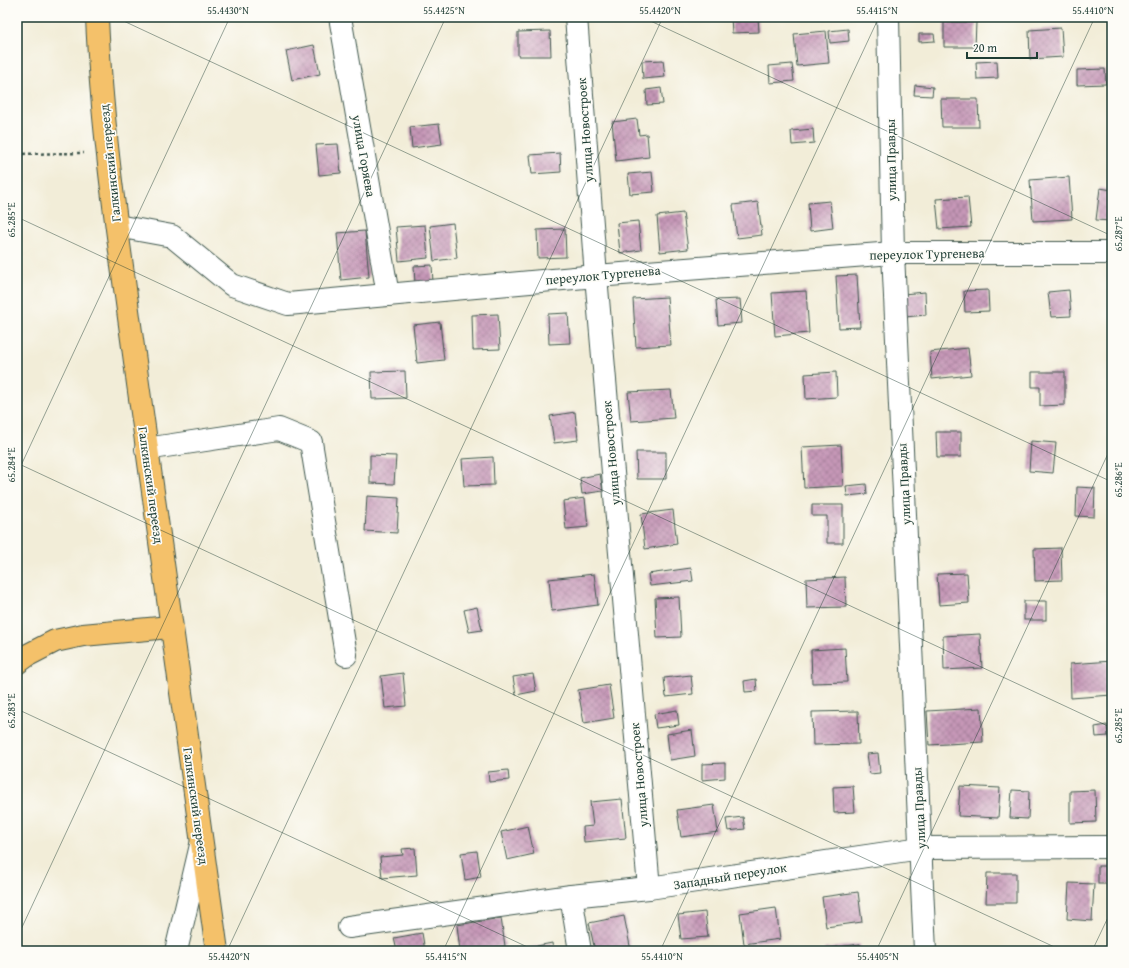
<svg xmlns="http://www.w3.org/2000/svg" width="1129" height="968" font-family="'Gentium Book Plus',serif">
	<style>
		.building { fill: url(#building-cross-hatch) }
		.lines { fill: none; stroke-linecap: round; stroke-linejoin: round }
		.minor-casing { stroke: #3f574d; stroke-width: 24 }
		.major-casing { stroke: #3f574d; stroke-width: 24 }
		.path { stroke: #3f574d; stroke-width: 2.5; stroke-dasharray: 3 3; stroke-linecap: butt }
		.minor { stroke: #fff; stroke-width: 22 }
		.major { stroke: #f4c16a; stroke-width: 22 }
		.ticks { fill: none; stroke: #1f3d34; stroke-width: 1; stroke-opacity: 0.45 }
		.labels { text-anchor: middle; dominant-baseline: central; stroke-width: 3.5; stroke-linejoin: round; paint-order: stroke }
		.street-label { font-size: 13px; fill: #1f3d34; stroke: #fdfcf7 }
		.neatline { fill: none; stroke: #1f3d34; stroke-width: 1.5 }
		.ticks-label { font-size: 10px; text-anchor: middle; fill: #1f3d34 }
	</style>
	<defs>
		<pattern id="building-cross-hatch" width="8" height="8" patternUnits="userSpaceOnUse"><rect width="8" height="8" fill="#c697b7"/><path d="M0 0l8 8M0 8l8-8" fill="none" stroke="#a07c96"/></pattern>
	</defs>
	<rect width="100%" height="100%" fill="#fdfcf7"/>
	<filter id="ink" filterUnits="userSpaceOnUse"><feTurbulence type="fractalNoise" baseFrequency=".025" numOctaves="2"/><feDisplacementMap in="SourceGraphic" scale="8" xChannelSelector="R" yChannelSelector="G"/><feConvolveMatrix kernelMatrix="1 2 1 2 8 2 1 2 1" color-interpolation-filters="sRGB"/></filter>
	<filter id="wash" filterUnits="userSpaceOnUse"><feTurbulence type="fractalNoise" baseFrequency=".012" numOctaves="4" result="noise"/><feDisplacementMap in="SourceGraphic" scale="16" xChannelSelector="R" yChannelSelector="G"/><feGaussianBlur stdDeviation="0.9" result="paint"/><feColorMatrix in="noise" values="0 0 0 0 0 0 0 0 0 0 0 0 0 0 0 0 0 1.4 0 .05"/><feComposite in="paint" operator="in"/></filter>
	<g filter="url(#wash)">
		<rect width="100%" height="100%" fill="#f2edd8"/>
		<g id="blocks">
			<g class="building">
				<polygon points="731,17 758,17 759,32 732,33"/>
				<polygon points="944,22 976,22 975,47 944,47"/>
				<polygon points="1061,28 1063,57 1030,59 1029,30"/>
				<polygon points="848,29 849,41 830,43 829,31"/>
				<polygon points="550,31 551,56 518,56 518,32"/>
				<polygon points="826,31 829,63 797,66 794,34"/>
				<polygon points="919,34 934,34 935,41 919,42"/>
				<polygon points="314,45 320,74 292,80 286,51"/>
				<polygon points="663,60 665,77 643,79 642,61"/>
				<polygon points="997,61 998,78 977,79 976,62"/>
				<polygon points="792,64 794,81 770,83 769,66"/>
				<polygon points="1105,69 1106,84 1077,85 1077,70"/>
				<polygon points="915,85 933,87 932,96 914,95"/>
				<polygon points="661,88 663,104 647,105 646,90"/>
				<polygon points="941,99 978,99 979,127 942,127"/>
				<polygon points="637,119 639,135 647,134 649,157 616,161 612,122"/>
				<polygon points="439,124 442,144 412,148 410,127"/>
				<polygon points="813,129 814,143 792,145 791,131"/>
				<polygon points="338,144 341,173 319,175 316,145"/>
				<polygon points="560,153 561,172 532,174 530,155"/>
				<polygon points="652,172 654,192 630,194 628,174"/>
				<polygon points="1069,177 1072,219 1033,221 1030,180"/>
				<polygon points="1100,188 1112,190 1111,221 1096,220"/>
				<polygon points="968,197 971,227 939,229 936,199"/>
				<polygon points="830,201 833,228 810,231 808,203"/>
				<polygon points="758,202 762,235 737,238 733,205"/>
				<polygon points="683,213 688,249 660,252 657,216"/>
				<polygon points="638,221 641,250 620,253 617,223"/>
				<polygon points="453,223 457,258 434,261 430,226"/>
				<polygon points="425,225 428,258 399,261 396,227"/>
				<polygon points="565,229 566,257 538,258 537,230"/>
				<polygon points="365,231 369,277 341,280 337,233"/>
				<polygon points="432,265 433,283 415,284 414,266"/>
				<polygon points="857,275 860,327 839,328 836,276"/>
				<polygon points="988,290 989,311 965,312 964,291"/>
				<polygon points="1069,290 1071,316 1051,317 1048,292"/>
				<polygon points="806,291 809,333 775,336 772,293"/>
				<polygon points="925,292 926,315 905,317 903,294"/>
				<polygon points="667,297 671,345 636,347 633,299"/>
				<polygon points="740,299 742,323 718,325 716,300"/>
				<polygon points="568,313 570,343 549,344 548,314"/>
				<polygon points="498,314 500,349 473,350 472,315"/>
				<polygon points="440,322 444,360 417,363 413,325"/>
				<polygon points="968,348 971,375 932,379 930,352"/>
				<polygon points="405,371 406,398 372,399 371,372"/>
				<polygon points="836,372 837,397 806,399 805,374"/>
				<polygon points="1032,372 1065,372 1065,405 1040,406 1040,387 1032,387"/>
				<polygon points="671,390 674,418 631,421 628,392"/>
				<polygon points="575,412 578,440 554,443 550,416"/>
				<polygon points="936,432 961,432 961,457 937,457"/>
				<polygon points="1031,441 1056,443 1053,473 1029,471"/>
				<polygon points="841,445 843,486 804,488 802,447"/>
				<polygon points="636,452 666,452 666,479 637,479"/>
				<polygon points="370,455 396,456 394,484 370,483"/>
				<polygon points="493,457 494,485 464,486 462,459"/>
				<polygon points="600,474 603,491 582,494 580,478"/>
				<polygon points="866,484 867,494 847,496 846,486"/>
				<polygon points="1077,487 1095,488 1094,517 1076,516"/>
				<polygon points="367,496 399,498 397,533 365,531"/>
				<polygon points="585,498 588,527 566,529 563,501"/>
				<polygon points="812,505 843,505 843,543 827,543 827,516 812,516"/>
				<polygon points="673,510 677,544 645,549 641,514"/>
				<polygon points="1061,548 1062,580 1035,581 1034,549"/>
				<polygon points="691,568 693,581 650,586 648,574"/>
				<polygon points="967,573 969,603 939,605 937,574"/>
				<polygon points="594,574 598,605 552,611 549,579"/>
				<polygon points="845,577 846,607 807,608 806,579"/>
				<polygon points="679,597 681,637 657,638 655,598"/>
				<rect x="1024" y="601" width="22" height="19"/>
				<polygon points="477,607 482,630 469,632 464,610"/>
				<polygon points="980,634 982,668 944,670 943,636"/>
				<polygon points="845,648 847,682 812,683 811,650"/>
				<polygon points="1112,661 1112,695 1071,698 1070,664"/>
				<polygon points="403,673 406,706 385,708 381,676"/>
				<polygon points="533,674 536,691 516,695 513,677"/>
				<polygon points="691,675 693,694 666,697 664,678"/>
				<polygon points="756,679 757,691 745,692 744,681"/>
				<polygon points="609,685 614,718 584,723 578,690"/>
				<polygon points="981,708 983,742 929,745 927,711"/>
				<polygon points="677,710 679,725 656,728 654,714"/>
				<polygon points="858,711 859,744 813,745 812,712"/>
				<polygon points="1107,725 1108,736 1096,737 1095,727"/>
				<polygon points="692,730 695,756 670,760 667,734"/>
				<polygon points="878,753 880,773 870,774 867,754"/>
				<polygon points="725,763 725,778 702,780 702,764"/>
				<polygon points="508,770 509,780 489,782 488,772"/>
				<polygon points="853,786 855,812 834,813 833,787"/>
				<polygon points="960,786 1000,788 998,818 958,816"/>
				<polygon points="1012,790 1029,791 1028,819 1010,818"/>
				<polygon points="1095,790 1096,822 1070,823 1070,791"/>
				<polygon points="622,799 626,838 584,842 583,827 593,826 590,802"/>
				<polygon points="714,805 718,832 681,837 677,810"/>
				<polygon points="743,817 745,829 728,831 726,819"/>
				<polygon points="528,826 534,854 507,860 501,832"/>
				<polygon points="415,848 417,875 382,878 380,857 403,855 402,849"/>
				<polygon points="477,851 481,877 465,880 461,853"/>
				<rect x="1098" y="866" width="14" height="18"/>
				<polygon points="987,873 1016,873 1016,903 986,903"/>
				<polygon points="1069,883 1094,884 1092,921 1067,919"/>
				<polygon points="858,892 862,922 826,927 822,897"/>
				<polygon points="776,908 780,939 744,944 740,913"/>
				<polygon points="705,912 708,937 681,939 678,915"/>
				<polygon points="624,916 631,951 595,951 589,923"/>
				<polygon points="501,918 505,946 473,951 460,951 457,925"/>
				<polygon points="422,933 425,951 397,951 394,938"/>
				<polygon points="552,943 553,951 517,951 517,950"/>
				<polygon points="860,944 861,951 824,951 824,949"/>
			</g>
		</g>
	</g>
	<g filter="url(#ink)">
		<use href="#blocks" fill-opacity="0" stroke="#3f574d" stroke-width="1"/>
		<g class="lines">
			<defs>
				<g id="minor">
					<polyline points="340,17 388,295"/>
					<polyline points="576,17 596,276 649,888"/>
					<polyline points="888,17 893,253 925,951"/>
					<polyline points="117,226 172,236 232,285 288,304 596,276 893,253 1112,253"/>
					<polyline points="146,449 279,429 311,442 346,655"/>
					<polyline points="571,896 580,951"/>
					<polyline points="349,927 571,896 649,888 921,848 1112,847"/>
					<polyline points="176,951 201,845"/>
				</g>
				<g id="major">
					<path d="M97,17C102,140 122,262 138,384C163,573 190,762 217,951"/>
					<polyline points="17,663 28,655 55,641 83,635 170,627"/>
				</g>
			</defs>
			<use href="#minor" class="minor-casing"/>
			<use href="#major" class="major-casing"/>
			<polyline class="path" points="17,154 84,153"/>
			<use href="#minor" class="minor"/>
			<use href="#major" class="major"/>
		</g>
	</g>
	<path class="ticks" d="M115,17L1112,482M642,17L1112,236M17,217L1112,728M17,463L1063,951M17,474L230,17M17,709L536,951M17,938L446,17M227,951L663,17M443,951L879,17M660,951L1095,17M876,951L1112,445M1092,951L1112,909"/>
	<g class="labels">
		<g class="street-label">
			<text transform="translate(585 130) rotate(-94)">улица Новостроек</text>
			<text transform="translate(364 156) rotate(80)">улица Горяева</text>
			<text transform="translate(891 160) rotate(-91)">улица Правды</text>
			<text transform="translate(110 163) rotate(-96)">Галкинский переезд</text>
			<text transform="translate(927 254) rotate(-1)">переулок Тургенева</text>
			<text transform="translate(603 275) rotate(-5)">переулок Тургенева</text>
			<text transform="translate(611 453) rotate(-95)">улица Новостроек</text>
			<text transform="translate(904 484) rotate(-93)">улица Правды</text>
			<text transform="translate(151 485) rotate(82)">Галкинский переезд</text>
			<text transform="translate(639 775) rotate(-95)">улица Новостроек</text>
			<text transform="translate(196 806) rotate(82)">Галкинский переезд</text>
			<text transform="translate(919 808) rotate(-93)">улица Правды</text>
			<text transform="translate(730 876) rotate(-9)">Западный переулок</text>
		</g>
	</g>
	<rect width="1129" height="968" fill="none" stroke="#fdfcf7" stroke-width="44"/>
	<path d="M967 52v6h70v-6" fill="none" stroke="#1f3d34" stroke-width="2"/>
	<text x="973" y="52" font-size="12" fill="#1f3d34" stroke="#fdfcf7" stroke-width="3" paint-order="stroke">20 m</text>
	<rect x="22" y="22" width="1085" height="924" class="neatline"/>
	<g class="ticks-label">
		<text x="228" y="14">55.4430°N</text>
		<text x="444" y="14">55.4425°N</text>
		<text x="660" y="14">55.4420°N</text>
		<text x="877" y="14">55.4415°N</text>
		<text x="1093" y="14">55.4410°N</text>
		<text transform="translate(11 220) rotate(-90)" y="4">65.285°E</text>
		<text transform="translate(1118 234) rotate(-90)" y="4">65.287°E</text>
		<text transform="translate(11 465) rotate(-90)" y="4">65.284°E</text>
		<text transform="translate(1118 480) rotate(-90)" y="4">65.286°E</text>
		<text transform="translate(11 711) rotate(-90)" y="4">65.283°E</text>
		<text transform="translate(1118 726) rotate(-90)" y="4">65.285°E</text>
		<text x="229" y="960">55.4420°N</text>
		<text x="446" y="960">55.4415°N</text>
		<text x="662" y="960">55.4410°N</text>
		<text x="878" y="960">55.4405°N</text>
	</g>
</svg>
